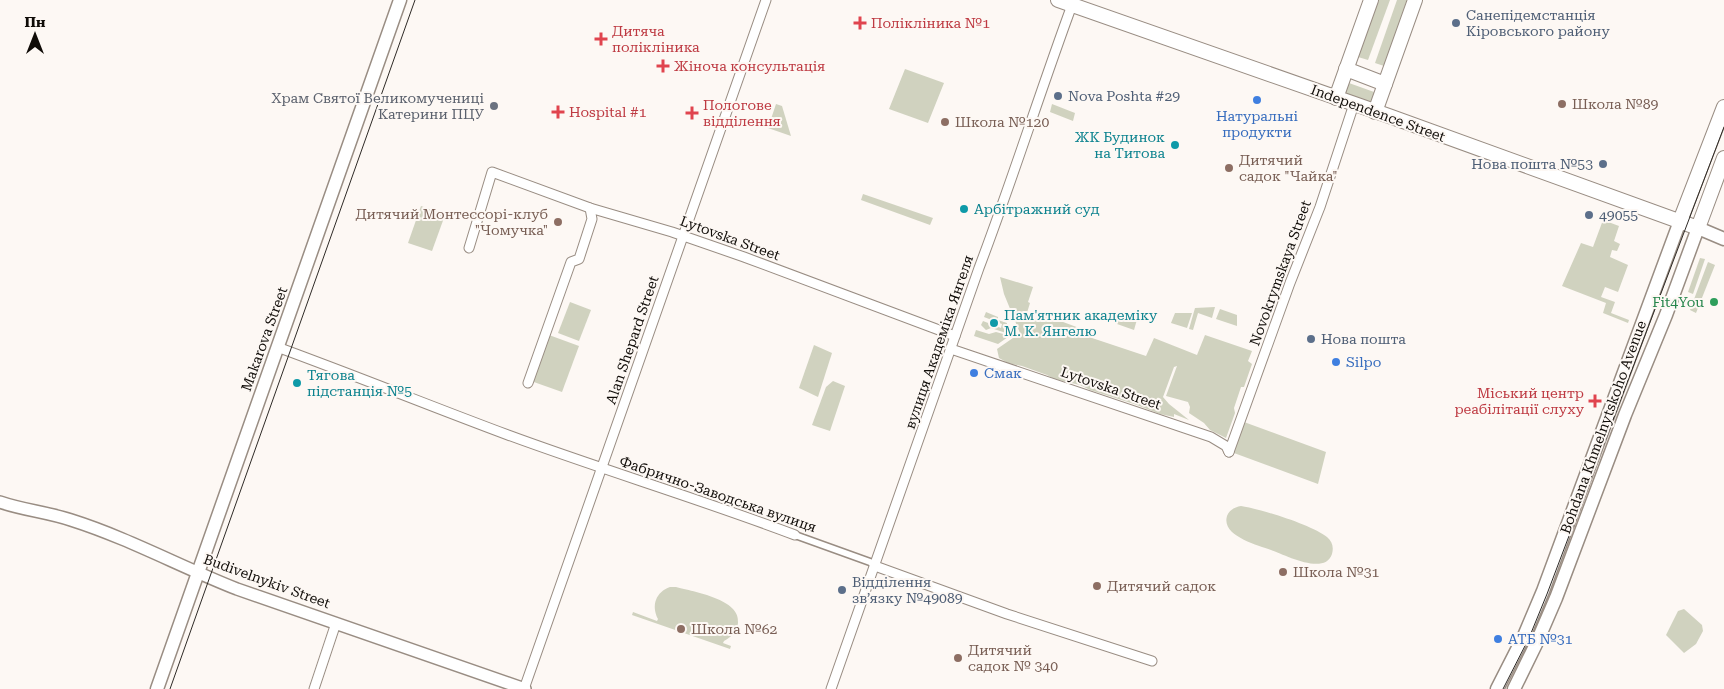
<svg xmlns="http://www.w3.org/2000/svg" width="1724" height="689" font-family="'Roboto Serif',serif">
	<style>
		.green { fill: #d0d2bf }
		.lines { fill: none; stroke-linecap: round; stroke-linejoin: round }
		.pedestrian-casing { stroke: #998d83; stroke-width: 9 }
		.minor-casing { stroke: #998d83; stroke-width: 11 }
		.tertiary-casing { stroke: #998d83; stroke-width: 14 }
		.secondary-casing { stroke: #998d83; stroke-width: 15 }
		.primary-casing { stroke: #998d83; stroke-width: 16 }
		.pedestrian { stroke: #fff; stroke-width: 6 }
		.minor { stroke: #fff; stroke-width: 9 }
		.tertiary { stroke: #fff; stroke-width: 11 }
		.secondary { stroke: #fff; stroke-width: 12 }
		.primary { stroke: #fff; stroke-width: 14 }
		.tram { stroke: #2e2a26; stroke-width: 1 }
		.health-dot { fill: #e0444e; stroke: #fdf8f4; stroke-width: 2 }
		.service-dot { fill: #5c6f8a; stroke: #fdf8f4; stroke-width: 2 }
		.shop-dot { fill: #3f7fe0; stroke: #fdf8f4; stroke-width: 2 }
		.education-dot { fill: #8d6e63; stroke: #fdf8f4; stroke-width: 2 }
		.worship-dot { fill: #6b7280; stroke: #fdf8f4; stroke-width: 2 }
		.culture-dot { fill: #0f9aa8; stroke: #fdf8f4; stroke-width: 2 }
		.leisure-dot { fill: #2e9e5b; stroke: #fdf8f4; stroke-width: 2 }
		.labels { text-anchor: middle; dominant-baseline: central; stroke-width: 4; stroke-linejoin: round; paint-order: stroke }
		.service-label { font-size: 14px; fill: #4e5e75; stroke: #fdf8f4; text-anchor: start }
		.health-label { font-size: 14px; fill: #be3a42; stroke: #fdf8f4; text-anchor: start }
		.worship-label { font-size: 14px; fill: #5b616d; stroke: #fdf8f4; text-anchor: end }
		.education-label { font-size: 14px; fill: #785e54; stroke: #fdf8f4; text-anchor: start }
		.street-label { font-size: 14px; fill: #100c08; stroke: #fdf8f4 }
		.shop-label { font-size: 14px; fill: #366cbe; stroke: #fdf8f4; text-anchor: start }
		.culture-label { font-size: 14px; fill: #0d838f; stroke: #fdf8f4; text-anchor: start }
		.leisure-label { font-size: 14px; fill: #27864d; stroke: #fdf8f4; text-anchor: end }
	</style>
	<rect width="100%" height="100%" fill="#fdf8f4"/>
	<g class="green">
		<polygon points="1379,0 1390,0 1368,60 1358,57"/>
		<polygon points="1397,0 1407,0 1384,66 1375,63"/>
		<polygon points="905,69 944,83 928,123 889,109"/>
		<polygon points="1349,83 1374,92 1371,102 1345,93"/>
		<polygon points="776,104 782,106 791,136 768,128"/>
		<polygon points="1052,104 1075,113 1073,121 1050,112"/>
		<polygon points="863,194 933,218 930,225 861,200"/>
		<polygon points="421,206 445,215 432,251 408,243"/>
		<polygon points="1603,220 1619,226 1614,241 1620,244 1617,251 1612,250 1610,257 1628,265 1618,292 1605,287 1601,297 1615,302 1611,313 1629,320 1628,323 1603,313 1606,303 1562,286 1581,243 1593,247"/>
		<polygon points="1700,258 1705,259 1693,294 1688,292"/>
		<polygon points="1708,262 1715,265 1696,313 1690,310"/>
		<polygon points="1000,277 1033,287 1028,302 1030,303 1026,316 1038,320 1041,314 1047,316 1090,332 1089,337 1146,356 1154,338 1197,355 1205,335 1252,351 1248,361 1252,364 1244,387 1241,387 1234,408 1235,413 1226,438 1210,430 1204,423 1189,413 1190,407 1188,402 1166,396 1177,366 1174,367 1163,397 1169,404 1189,420 1174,414 1174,417 1160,414 1134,404 1090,390 1080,385 1054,379 1047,375 1022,366 1008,363 999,358 997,349 1020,333 1004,294"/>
		<polygon points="570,302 591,310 579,341 558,333"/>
		<polygon points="1215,307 1212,318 1198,313 1193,330 1189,329 1195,308"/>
		<polygon points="1220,309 1237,315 1237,326 1216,319"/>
		<polygon points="986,312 998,317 998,320 1007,323 1006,333 991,328 986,330 981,325 983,321 1001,328 1002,324 984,317"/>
		<polygon points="1175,313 1192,313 1187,328 1171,323"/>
		<polygon points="1120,314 1138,316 1134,330 1117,324"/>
		<polygon points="976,330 989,334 996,332 1007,335 1008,337 998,344 974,336"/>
		<polygon points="549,335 579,346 562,392 531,381"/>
		<polygon points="814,345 832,353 818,397 799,388"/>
		<polygon points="833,381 845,386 830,431 812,425 826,387"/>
		<polygon points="1244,422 1326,452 1318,484 1234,453"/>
		<path d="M1241,506C1261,509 1312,525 1327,537C1332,541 1334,547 1332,554C1325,576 1285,555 1271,550C1257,545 1221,536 1227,516C1229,510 1235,507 1241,506Z"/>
		<path d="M670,587H676C694,592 741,599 738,623C737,632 731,637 724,641L723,643L731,646L730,649L632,615L633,612L657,621L658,619C651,605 656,592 670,587Z"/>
		<polygon points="1684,609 1702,625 1703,631 1696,644 1684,653 1666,635 1678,611"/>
	</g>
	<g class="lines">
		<defs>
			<polyline id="pedestrian" points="795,535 870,562 875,566"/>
			<g id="minor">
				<polyline points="469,248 492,172 590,208 672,232 744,257 955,336"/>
				<path d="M277,347C354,375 430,406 508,435C603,470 700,499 795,535"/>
				<polyline points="951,349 1211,437 1226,446 1229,452"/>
				<polyline points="528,383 571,262 579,259 592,219 590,208"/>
				<polyline points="1229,452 1290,283 1320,207 1354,104"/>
				<polyline points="875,566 1007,614 1152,661"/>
				<polyline points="314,689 336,623"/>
				<polyline points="524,689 766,0"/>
				<path d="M831,689L979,268C1012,181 1040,92 1072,5"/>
			</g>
			<path id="tertiary" d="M0,502C23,510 47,512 71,520C128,538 181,567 237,589L525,689"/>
			<g id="secondary">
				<polyline points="157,689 400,0"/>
				<polyline points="1497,689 1524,636 1543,591 1680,221"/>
				<polyline points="1514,689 1537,642 1556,598 1625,415 1666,315 1698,228 1724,239"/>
			</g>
			<g id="primary">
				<polyline points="1058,0 1389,116 1698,228 1724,158"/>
				<polyline points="1346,69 1385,84"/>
				<polyline points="1336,98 1371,0"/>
				<polyline points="1375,112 1415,0"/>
				<polyline points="1680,221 1724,107"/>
			</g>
		</defs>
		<use href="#pedestrian" class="pedestrian-casing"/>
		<use href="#minor" class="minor-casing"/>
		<use href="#tertiary" class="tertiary-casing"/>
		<use href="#secondary" class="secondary-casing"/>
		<use href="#primary" class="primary-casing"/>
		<use href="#pedestrian" class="pedestrian"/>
		<use href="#minor" class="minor"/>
		<use href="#tertiary" class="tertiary"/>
		<use href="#secondary" class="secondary"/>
		<use href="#primary" class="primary"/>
		<g class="tram">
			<polyline points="170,689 415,0"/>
			<polyline points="1503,689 1529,638 1547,594 1724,127"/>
		</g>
	</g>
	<g class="health-dot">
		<path d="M857.5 15.5h5v5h5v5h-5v5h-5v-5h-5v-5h5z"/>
		<path d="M598.5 31.5h5v5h5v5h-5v5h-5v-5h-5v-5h5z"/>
		<path d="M660.5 58.5h5v5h5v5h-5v5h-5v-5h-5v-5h5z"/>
		<path d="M555.5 104.5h5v5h5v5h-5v5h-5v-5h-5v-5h5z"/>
		<path d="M689.5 105.5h5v5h5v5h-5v5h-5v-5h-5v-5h5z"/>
		<path d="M1592.5 393.5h5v5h5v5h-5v5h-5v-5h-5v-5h5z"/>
	</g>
	<g class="service-dot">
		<circle cx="1456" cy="23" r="5"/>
		<circle cx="1058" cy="96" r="5"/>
		<circle cx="1603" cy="164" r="5"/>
		<circle cx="1589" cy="215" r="5"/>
		<circle cx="1311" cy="339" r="5"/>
		<circle cx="842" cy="590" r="5"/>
	</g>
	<g class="shop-dot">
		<circle cx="1257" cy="100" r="5"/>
		<circle cx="1336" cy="362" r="5"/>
		<circle cx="974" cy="373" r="5"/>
		<circle cx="1498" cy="639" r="5"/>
	</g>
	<g class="education-dot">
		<circle cx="1562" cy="104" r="5"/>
		<circle cx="945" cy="122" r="5"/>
		<circle cx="1229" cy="168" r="5"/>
		<circle cx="558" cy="222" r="5"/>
		<circle cx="1283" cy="572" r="5"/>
		<circle cx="1097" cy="586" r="5"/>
		<circle cx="681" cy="629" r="5"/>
		<circle cx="958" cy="658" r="5"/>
	</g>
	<circle class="worship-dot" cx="494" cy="106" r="5"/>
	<g class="culture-dot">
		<circle cx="1175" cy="145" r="5"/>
		<circle cx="964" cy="209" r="5"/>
		<circle cx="994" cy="323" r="5"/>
		<circle cx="297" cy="383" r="5"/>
	</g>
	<circle class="leisure-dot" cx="1714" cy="302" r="5"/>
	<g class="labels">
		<g class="service-label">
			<text x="1466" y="15">Санепідемстанція<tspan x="1466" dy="16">Кіровського району</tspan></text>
			<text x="1068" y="96">Nova Poshta #29</text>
			<text x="1593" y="164" text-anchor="end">Нова пошта №53</text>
			<text x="1599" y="215">49055</text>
			<text x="1321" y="339">Нова пошта</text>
			<text x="852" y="582">Відділення<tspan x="852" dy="16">зв’язку №49089</tspan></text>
		</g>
		<g class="health-label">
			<text x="871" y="23">Полікліника №1</text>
			<text x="612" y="31">Дитяча<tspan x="612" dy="16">полікліника</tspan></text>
			<text x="674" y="66">Жіноча консультація</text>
			<text x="703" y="105">Пологове<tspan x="703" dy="16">відділення</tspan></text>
			<text x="569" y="112">Hospital #1</text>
			<text x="1584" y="393" text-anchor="end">Міський центр<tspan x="1584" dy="16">реабілітації слуху</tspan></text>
		</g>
		<g class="worship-label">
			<text x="484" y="98">Храм Святої Великомучениці<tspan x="484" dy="16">Катерини ПЦУ</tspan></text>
		</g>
		<g class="education-label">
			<text x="1572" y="104">Школа №89</text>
			<text x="955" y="122">Школа №120</text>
			<text x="1239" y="160">Дитячий<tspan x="1239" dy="16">садок "Чайка"</tspan></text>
			<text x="548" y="214" text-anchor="end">Дитячий Монтессорі-клуб<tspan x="548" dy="16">"Чомучка"</tspan></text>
			<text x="1293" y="572">Школа №31</text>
			<text x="1107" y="586">Дитячий садок</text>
			<text x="691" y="629">Школа №62</text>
			<text x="968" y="650">Дитячий<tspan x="968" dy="16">садок № 340</tspan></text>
		</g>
		<g class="street-label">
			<text transform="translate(1378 113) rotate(20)">Independence Street</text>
			<text transform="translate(730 238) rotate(20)">Lytovska Street</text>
			<text transform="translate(1280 273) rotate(-70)">Novokrymskaya Street</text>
			<text transform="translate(264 339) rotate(-70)">Makarova Street</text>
			<text transform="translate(632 340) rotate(-71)">Alan Shepard Street</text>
			<text transform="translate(939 342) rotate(-71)">вулиця Академіка Янгеля</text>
			<text transform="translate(1111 388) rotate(19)">Lytovska Street</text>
			<text transform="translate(1603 427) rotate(-70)">Bohdana Khmelnytskoho Avenue</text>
			<text transform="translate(718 494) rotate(19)">Фабрично-Заводська вулиця</text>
			<text transform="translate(267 581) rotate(20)">Budivelnykiv Street</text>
		</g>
		<g class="shop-label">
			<text x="1257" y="116" text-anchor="middle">Натуральні<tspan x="1257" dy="16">продукти</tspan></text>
			<text x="1346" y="362">Silpo</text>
			<text x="984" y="373">Смак</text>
			<text x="1508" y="639">АТБ №31</text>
		</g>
		<g class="culture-label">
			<text x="1165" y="137" text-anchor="end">ЖК Будинок<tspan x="1165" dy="16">на Титова</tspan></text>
			<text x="974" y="209">Арбітражний суд</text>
			<text x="1004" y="315">Пам'ятник академіку<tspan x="1004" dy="16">М. К. Янгелю</tspan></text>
			<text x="307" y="375">Тягова<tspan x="307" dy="16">пiдстанцiя №5</tspan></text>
		</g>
		<g class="leisure-label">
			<text x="1704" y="302">Fit4You</text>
		</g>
	</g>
	<g transform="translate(35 35)" stroke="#fdf8f4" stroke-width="4" paint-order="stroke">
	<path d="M0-4L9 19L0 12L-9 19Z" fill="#100c08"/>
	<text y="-8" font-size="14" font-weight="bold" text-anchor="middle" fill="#100c08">Пн</text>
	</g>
</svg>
